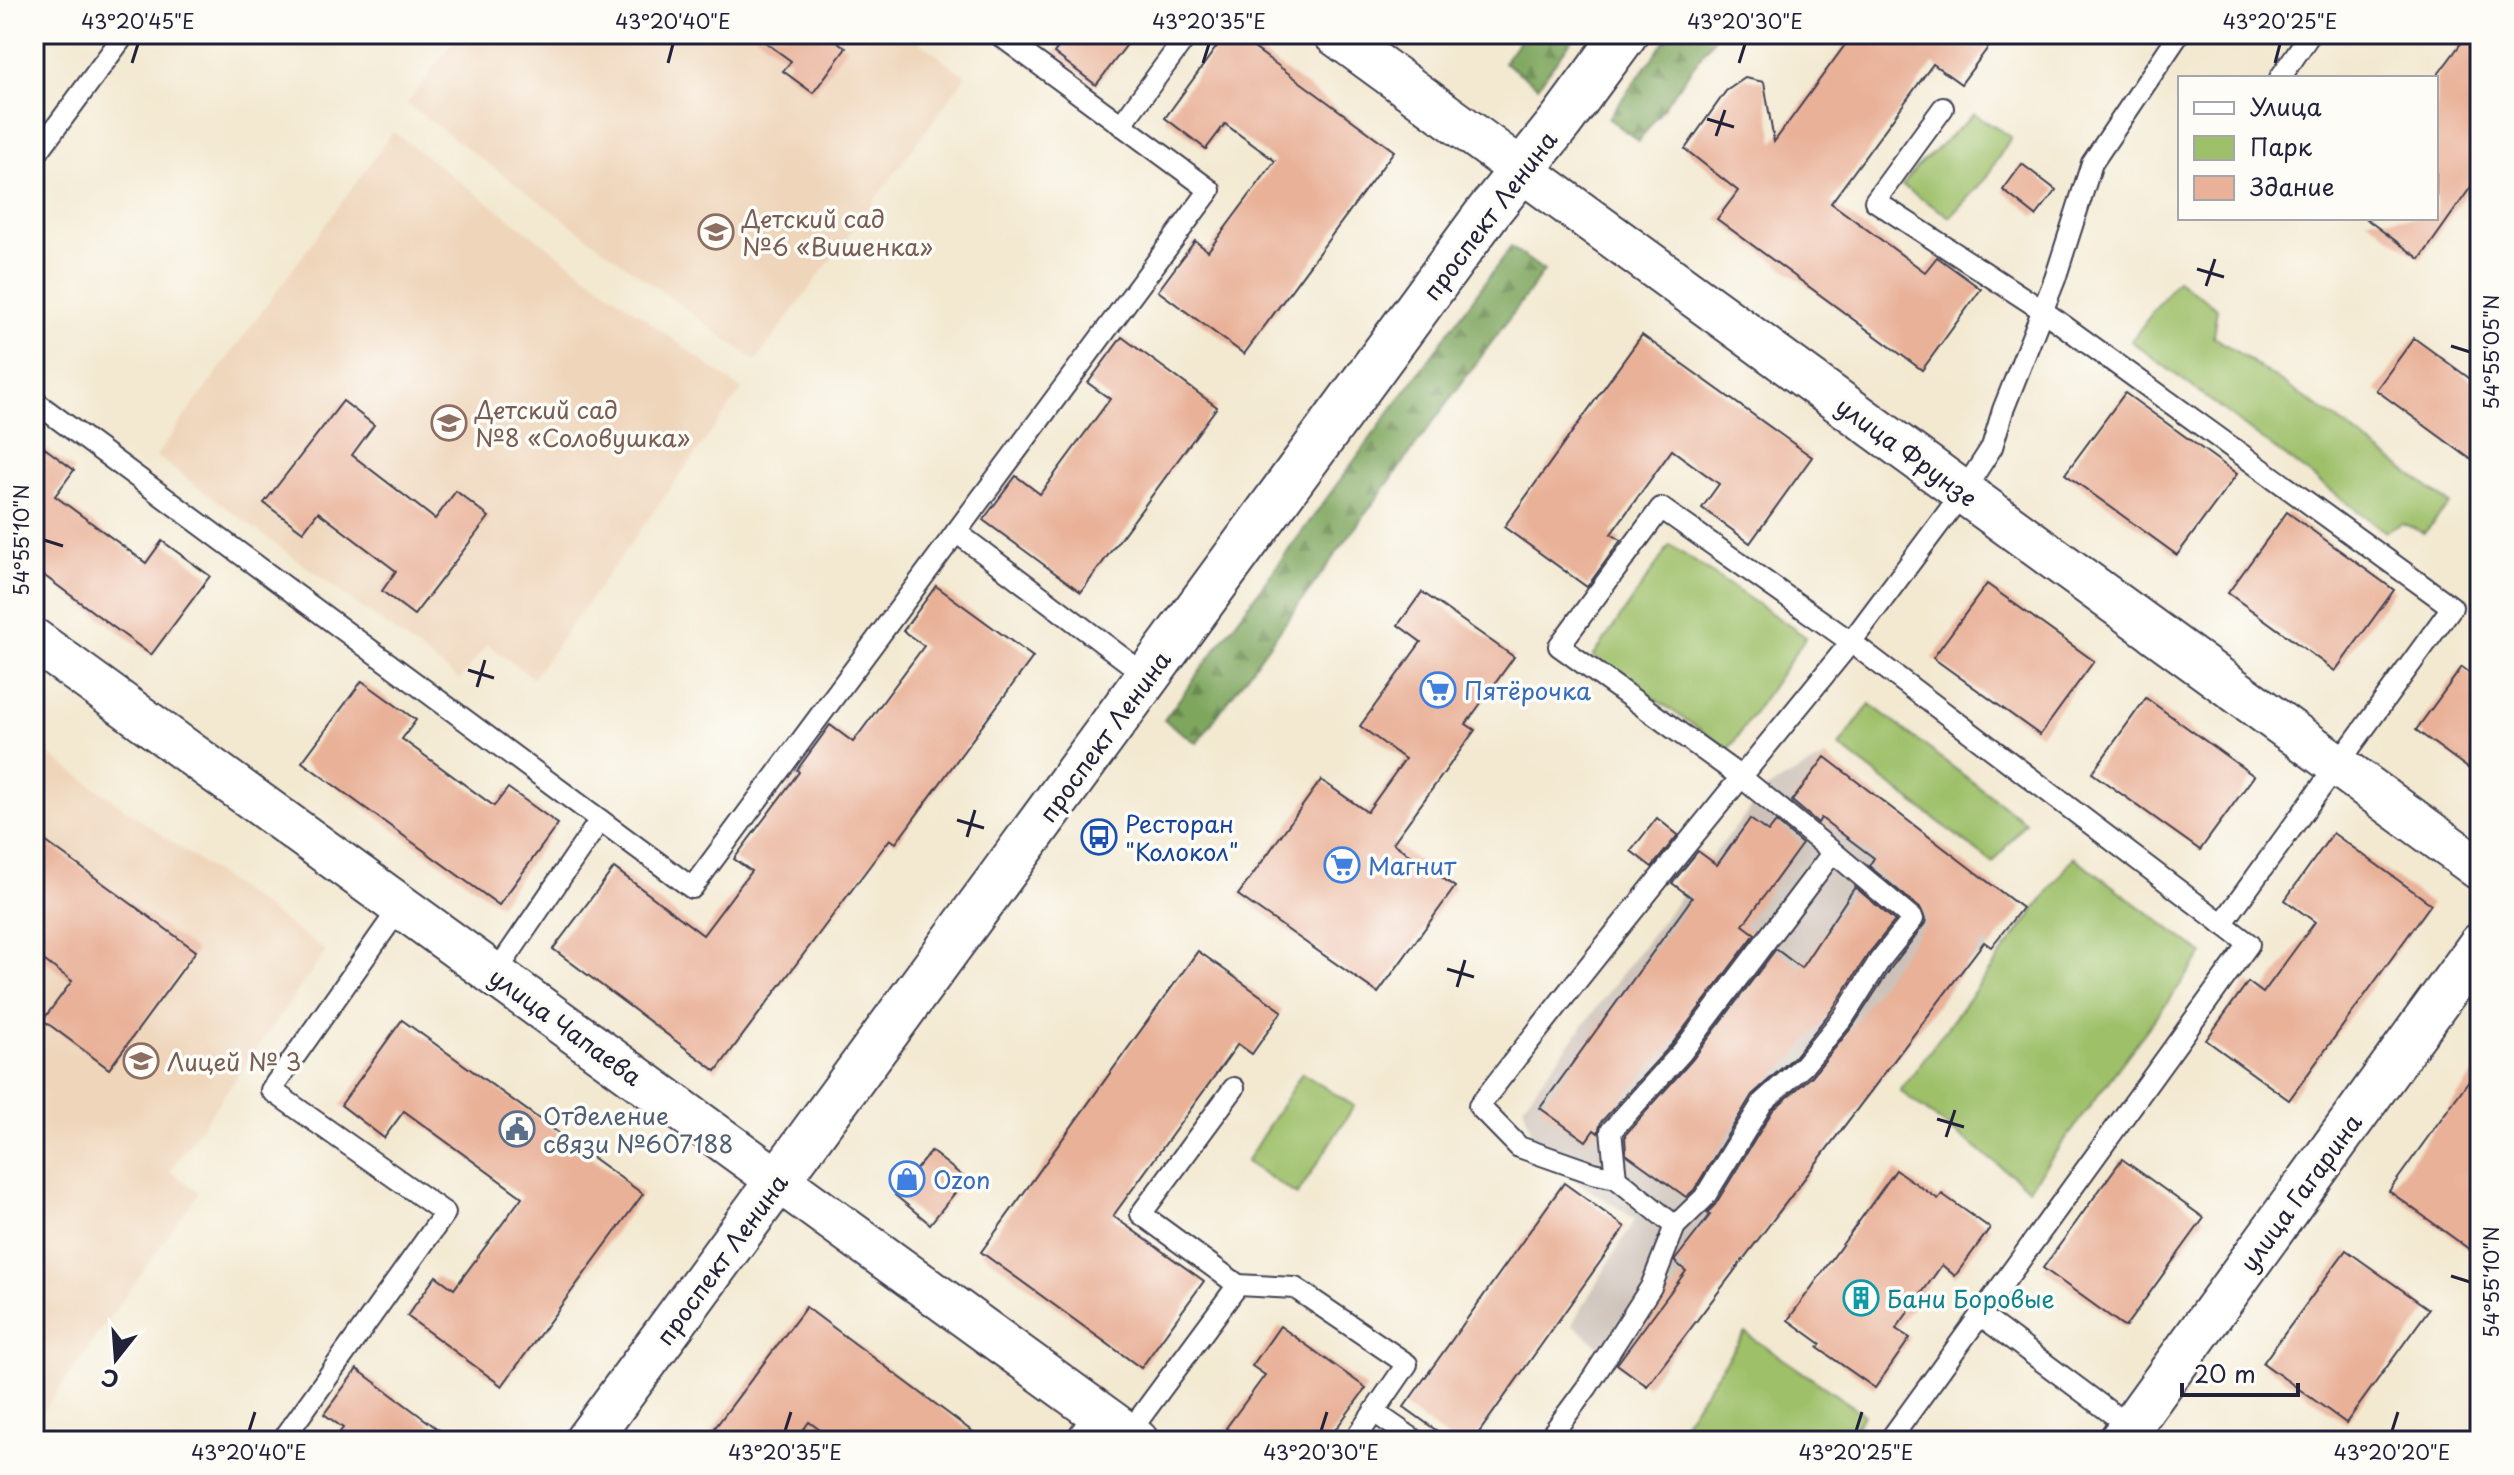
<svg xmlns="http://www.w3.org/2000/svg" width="2514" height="1475" font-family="'Playpen Sans',sans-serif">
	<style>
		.built { fill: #efd6bb }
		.industrial { fill: #cdc2b9 }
		.forest { fill: url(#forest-firs); stroke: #50644c; stroke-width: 2 }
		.park { fill: #9ec069; stroke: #607152; stroke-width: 2 }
		.building { fill: #e9b198 }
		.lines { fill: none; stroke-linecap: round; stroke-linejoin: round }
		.lane-casing { stroke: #414052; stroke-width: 24 }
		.street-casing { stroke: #414052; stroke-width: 46 }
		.secondary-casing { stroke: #414052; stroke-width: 48 }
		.lane { stroke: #fff; stroke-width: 20 }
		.street { stroke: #fff; stroke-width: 42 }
		.secondary { stroke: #fff; stroke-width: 44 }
		.ticks { fill: none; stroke: #22223b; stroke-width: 3 }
		.labels { text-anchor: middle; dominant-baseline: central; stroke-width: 7; stroke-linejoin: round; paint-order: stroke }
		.street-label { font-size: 24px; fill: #22223b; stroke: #fdfcf7 }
		.education-label { font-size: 24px; fill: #785e54; stroke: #fdfcf7; text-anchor: start }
		.shop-label { font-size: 24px; fill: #366cbe; stroke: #fdfcf7; text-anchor: start }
		.transit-label { font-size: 24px; fill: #164399; stroke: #fdfcf7; text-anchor: start }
		.service-label { font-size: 24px; fill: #4e5e75; stroke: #fdfcf7; text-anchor: start }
		.culture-label { font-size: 24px; fill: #0d838f; stroke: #fdfcf7; text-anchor: start }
		.neatline { fill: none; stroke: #22223b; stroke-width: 3 }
		.ticks-label { font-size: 20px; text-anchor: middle; fill: #22223b }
	</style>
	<defs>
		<pattern id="forest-firs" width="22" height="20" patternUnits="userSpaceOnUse" patternTransform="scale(2)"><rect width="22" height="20" fill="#7ea65d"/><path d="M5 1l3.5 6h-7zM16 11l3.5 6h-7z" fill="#67874e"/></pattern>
	</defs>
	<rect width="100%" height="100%" fill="#fdfcf7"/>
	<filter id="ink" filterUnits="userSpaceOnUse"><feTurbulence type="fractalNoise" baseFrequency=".0125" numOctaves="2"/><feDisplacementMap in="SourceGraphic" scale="16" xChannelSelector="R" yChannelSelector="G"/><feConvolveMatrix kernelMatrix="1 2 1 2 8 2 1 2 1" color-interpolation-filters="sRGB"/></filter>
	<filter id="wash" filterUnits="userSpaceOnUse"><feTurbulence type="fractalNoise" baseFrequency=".006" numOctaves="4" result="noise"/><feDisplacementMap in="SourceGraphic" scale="32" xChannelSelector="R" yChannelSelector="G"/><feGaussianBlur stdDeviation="1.8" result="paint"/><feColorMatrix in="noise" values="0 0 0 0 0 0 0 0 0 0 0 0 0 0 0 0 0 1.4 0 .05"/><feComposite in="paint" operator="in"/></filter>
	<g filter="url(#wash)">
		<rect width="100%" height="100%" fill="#f3e9d1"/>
		<g class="built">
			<polygon points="459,34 922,34 918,41 966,76 756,361 407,104"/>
			<polygon points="393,132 742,390 533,678 487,644 460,680 156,456"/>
			<polygon points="34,744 326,951 170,1171 199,1192 34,1424"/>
		</g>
		<polygon class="industrial" points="1825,757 2022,908 1991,947 1968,964 1647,1386 1572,1324 1635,1219 1539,1157 1523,1105 1681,896 1766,789"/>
		<g class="forest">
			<polygon points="1524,34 1576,34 1538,86 1504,62"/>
			<polygon points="1670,34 1717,34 1639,141 1608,118"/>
			<polygon points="1511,247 1544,271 1197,743 1164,720"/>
		</g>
		<g class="park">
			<polygon points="1974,114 2011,137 1986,178 1950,217 1902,186 1915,169"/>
			<polygon points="2177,280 2217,308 2213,336 2339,421 2450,504 2424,533 2402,523 2386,532 2131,341"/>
			<polygon points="1670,545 1806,637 1729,749 1593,657"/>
			<polygon points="1870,704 2025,822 1993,863 1839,746"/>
			<polygon points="2074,857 2203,954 2029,1188 1900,1091"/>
			<polygon points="1302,1073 1354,1106 1297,1195 1246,1162"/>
			<polygon points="1745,1333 1864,1414 1845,1441 1671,1441"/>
		</g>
		<g id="blocks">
			<g class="building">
				<polygon points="754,34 827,34 846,48 813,93 783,71 791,61"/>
				<polygon points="1068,34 1135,34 1096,85 1054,53"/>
				<polygon points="1226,34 1235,34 1394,151 1244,354 1158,291 1195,241 1208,251 1275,161 1225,124 1206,149 1165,118"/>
				<polygon points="1853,34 1998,34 1961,84 1933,64 1831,203 1925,272 1937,257 1981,289 1922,370 1717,219 1738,191 1685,149 1726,91 1745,78 1764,82 1774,142"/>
				<polygon points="2468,34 2480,34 2480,174 2420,259 2365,218 2436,218 2436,77"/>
				<polygon points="2022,164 2056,190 2036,216 2003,190"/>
				<polygon points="1642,335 1812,457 1750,543 1702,508 1719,484 1672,450 1611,534 1621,540 1587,587 1504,527"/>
				<polygon points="1122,337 1217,407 1081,592 983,520 1016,476 1040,494 1110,399 1088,383"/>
				<polygon points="2414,338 2480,386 2480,466 2376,390"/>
				<polygon points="2125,393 2237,474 2177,555 2065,474"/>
				<polygon points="343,401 374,425 352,455 435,519 456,491 489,517 414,615 382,591 396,571 318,512 303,532 264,503"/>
				<polygon points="34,440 74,470 55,496 146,563 162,541 210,576 151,655 34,568"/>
				<polygon points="2287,512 2394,590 2335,671 2228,593"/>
				<polygon points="1987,584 2094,661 2040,735 1933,658"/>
				<polygon points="936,586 1033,657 896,843 890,839 716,1071 553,949 614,868 703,935 751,871 734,859 799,772 797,770 830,725 853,742 924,646 903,631"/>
				<polygon points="1422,592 1514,657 1466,724 1475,730 1393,843 1455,887 1378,993 1238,895 1321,780 1367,812 1405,759 1360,726 1421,642 1398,625"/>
				<polygon points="2462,667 2480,680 2480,777 2416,730"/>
				<polygon points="362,681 416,720 402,739 494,806 508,788 558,824 499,905 302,762"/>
				<polygon points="2146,698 2254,776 2200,850 2092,773"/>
				<polygon points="1825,757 2022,908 1991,947 1984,942 1647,1386 1617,1364 1686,1271 1675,1262 1675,1260 1710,1215 1707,1213 1715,1205 1773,1110 1812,1076 1853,1026 1891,968 1926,922 1921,909 1869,866 1874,858 1821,818 1818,823 1792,801"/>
				<polygon points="1657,818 1678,835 1652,867 1631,851"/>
				<polygon points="1750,819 1768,832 1776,822 1802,844 1743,925 1755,934 1672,1044 1601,1122 1598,1133 1594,1130 1586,1141 1540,1108 1692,898 1672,883 1698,851 1717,865"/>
				<polygon points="34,833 196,951 109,1069 43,1020 72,981 34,953"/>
				<polygon points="2333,833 2431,904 2289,1100 2206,1040 2248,982 2263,993 2315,922 2285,900"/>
				<polygon points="1855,887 1895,921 1869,953 1832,1010 1794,1057 1752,1095 1694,1190 1686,1197 1626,1154 1625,1135 1692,1060 1776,949 1801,968"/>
				<polygon points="1198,951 1282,1011 1252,1054 1238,1044 1113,1216 1204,1281 1141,1368 981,1252"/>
				<polygon points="402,1020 643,1194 502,1386 407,1316 436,1276 454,1289 522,1197 404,1111 384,1138 341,1105"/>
				<polygon points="2480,1065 2480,1257 2389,1191"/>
				<polygon points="931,1151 966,1179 930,1224 895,1195"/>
				<polygon points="2122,1159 2204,1218 2125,1327 2043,1268"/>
				<polygon points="1896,1170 1938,1199 1942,1194 1990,1228 1955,1276 1942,1265 1896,1329 1910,1338 1875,1388 1818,1348 1821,1344 1788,1320"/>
				<polygon points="1564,1183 1625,1227 1473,1441 1451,1441 1404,1407"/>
				<polygon points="2346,1250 2429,1309 2346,1423 2263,1363"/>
				<polygon points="806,1307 985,1441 835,1441 809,1422 795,1441 705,1441"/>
				<polygon points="1280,1326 1366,1388 1327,1441 1244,1441 1226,1428 1265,1375 1252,1366"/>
				<polygon points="357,1369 454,1441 333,1441 343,1428 324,1414"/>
			</g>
		</g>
	</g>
	<g filter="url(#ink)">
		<use href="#blocks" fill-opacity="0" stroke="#414052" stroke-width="2"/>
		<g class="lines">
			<defs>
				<g id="lane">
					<polyline points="2280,78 2310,34"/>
					<polyline points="1943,108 1875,201 2042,310 2452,607 2222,924"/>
					<polyline points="1121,125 1188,34"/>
					<polyline points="34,157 125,34"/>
					<polyline points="34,401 692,888 1210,190 998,34"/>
					<polyline points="956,532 1148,677"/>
					<polyline points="495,974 600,820"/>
					<path d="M1616,1178L1593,1173L1519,1147L1479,1106C1600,949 1726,796 1851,642L1661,508L1559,646L1741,777L1833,852L1682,1052L1611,1131L1616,1178L1675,1226L1704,1198L1763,1102L1803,1066L1843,1018L1880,960L1913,919L1833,852"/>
					<polyline points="1238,1285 1295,1288 1407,1364 1354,1441"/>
					<polyline points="1980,1315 2130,1427"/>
					<polyline points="1374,1412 1416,1441"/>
					<polyline points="1128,1434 1238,1285 1141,1214 1234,1088"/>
					<polyline points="282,1441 445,1213 271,1090 401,906"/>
					<polyline points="1075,1441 1096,1411"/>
					<polyline points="1547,1441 1587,1387 1651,1287 1675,1226"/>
					<polyline points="1889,1441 2249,944 1851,642 1963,492 1992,447 2003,410 2055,279 2092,163 2179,34"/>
				</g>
				<g id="street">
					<polyline points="1335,34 2480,869"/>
					<polyline points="34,640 1137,1441"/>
					<polyline points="2120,1441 2480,944"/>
				</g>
				<polyline id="secondary" points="587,1441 1488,212 1561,121 1625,34"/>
			</defs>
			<use href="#lane" class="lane-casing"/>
			<use href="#street" class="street-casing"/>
			<use href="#secondary" class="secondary-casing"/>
			<use href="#lane" class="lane"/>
			<use href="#street" class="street"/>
			<use href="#secondary" class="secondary"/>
		</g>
	</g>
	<path class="ticks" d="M132,63L138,44M668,63L673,44M1203,63L1209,44M1739,63L1745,44M2275,63L2280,44M1707,119L1734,127M1716,136L1725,110M2197,269L2224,277M2206,286L2215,259M2451,346L2470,352M44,540L63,546M468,670L494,678M477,687L485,660M957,820L984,828M967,837L975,810M1447,969L1474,977M1457,987L1465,960M1937,1119L1964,1127M1946,1137L1955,1110M2451,1276L2470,1282M249,1431L255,1412M785,1431L791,1412M1321,1431L1327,1412M1856,1431L1862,1412M2392,1431L2398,1412"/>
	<defs>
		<symbol id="school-ring" viewBox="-11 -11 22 22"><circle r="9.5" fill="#fdfcf7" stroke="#8d6e63" stroke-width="1.5"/><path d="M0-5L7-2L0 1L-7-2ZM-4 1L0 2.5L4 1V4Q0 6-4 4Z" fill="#8d6e63"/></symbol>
		<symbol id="supermarket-ring" viewBox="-11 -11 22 22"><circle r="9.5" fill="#fdfcf7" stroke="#3f7fe0" stroke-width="1.5"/><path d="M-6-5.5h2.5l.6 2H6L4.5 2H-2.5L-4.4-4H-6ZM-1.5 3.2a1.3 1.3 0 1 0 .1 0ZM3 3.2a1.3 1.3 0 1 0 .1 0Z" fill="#3f7fe0"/></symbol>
		<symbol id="bus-ring" viewBox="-11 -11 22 22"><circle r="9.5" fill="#fdfcf7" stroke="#1a4fb4" stroke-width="1.5"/><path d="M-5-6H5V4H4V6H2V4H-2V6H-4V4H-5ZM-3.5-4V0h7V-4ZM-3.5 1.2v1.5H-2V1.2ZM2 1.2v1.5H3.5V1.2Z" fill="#1a4fb4"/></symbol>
		<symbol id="civic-ring" viewBox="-11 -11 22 22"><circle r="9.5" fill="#fdfcf7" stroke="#5c6f8a" stroke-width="1.5"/><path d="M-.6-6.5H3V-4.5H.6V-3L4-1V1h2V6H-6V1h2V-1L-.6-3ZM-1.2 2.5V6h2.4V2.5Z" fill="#5c6f8a"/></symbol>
		<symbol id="shop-ring" viewBox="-11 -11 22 22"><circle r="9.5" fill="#fdfcf7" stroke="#3f7fe0" stroke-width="1.5"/><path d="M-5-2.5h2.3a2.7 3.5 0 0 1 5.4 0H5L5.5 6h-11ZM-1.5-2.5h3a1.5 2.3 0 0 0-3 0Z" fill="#3f7fe0"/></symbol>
		<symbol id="building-ring" viewBox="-11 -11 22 22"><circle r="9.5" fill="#fdfcf7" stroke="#0f9aa8" stroke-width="1.5"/><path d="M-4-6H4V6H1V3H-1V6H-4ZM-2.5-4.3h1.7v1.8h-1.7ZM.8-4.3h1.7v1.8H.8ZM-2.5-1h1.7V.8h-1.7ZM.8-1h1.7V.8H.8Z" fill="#0f9aa8"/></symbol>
	</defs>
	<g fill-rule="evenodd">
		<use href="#school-ring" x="696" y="212" width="40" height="40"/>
		<use href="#school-ring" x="429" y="403" width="40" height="40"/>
		<use href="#supermarket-ring" x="1418" y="670" width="40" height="40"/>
		<use href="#bus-ring" x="1079" y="817" width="40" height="40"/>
		<use href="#supermarket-ring" x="1322" y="845" width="40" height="40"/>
		<use href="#school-ring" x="121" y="1041" width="40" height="40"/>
		<use href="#civic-ring" x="497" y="1109" width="40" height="40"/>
		<use href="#shop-ring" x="887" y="1159" width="40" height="40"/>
		<use href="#building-ring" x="1841" y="1278" width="40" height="40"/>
	</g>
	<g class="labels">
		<g class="street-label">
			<text transform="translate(1489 215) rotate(-53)">проспект Ленина</text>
			<text transform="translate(1907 451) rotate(36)">улица Фрунзе</text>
			<text transform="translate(1104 736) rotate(-54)">проспект Ленина</text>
			<text transform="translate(566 1026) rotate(36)">улица Чапаева</text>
			<text transform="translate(2300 1192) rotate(-54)">улица Гагарина</text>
			<text transform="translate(721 1259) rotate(-54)">проспект Ленина</text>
		</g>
		<g class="education-label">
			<text x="742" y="218">Детский сад<tspan x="742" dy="28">№6 «Вишенка»</tspan></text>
			<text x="475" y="409">Детский сад<tspan x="475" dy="28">№8 «Соловушка»</tspan></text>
			<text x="167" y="1061">Лицей № 3</text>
		</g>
		<g class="shop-label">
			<text x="1464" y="690">Пятёрочка</text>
			<text x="1368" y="865">Магнит</text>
			<text x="933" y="1179">Ozon</text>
		</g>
		<g class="transit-label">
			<text x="1125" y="823">Ресторан<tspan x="1125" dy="28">"Колокол"</tspan></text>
		</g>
		<g class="service-label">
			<text x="543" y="1115">Отделение<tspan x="543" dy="28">связи №607188</tspan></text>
		</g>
		<g class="culture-label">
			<text x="1887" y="1298">Бани Боровые</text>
		</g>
	</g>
	<rect width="2514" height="1475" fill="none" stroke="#fdfcf7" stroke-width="88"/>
	<rect x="2178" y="76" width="260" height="144" fill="#fdfcf7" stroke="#a5a5ac" stroke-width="2"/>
	<rect x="2194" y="102" width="40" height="12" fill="#ffffff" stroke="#a5a5ac" stroke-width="2"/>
	<text x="2250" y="116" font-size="24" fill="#22223b">Улица</text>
	<rect x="2194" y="136" width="40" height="24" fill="#9ec069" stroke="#a5a5ac" stroke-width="2"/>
	<text x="2250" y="156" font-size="24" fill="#22223b">Парк</text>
	<rect x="2194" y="176" width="40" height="24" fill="#e9b198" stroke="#a5a5ac" stroke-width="2"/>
	<text x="2250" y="196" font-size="24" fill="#22223b">Здание</text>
	<g transform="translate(116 1359) rotate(197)" stroke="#fdfcf7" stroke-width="6" paint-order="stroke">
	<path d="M0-6L14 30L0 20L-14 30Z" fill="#22223b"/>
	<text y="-12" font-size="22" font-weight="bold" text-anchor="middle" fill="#22223b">С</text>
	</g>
	<path d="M2182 1383v12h116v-12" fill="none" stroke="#22223b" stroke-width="4"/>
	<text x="2194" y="1383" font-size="24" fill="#22223b" stroke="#fdfcf7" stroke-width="6" paint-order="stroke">20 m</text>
	<rect x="44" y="44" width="2426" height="1387" class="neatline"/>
	<g class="ticks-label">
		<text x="138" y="29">43°20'45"E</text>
		<text x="673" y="29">43°20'40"E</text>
		<text x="1209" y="29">43°20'35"E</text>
		<text x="1745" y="29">43°20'30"E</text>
		<text x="2280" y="29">43°20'25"E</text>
		<text transform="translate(2492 352) rotate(-90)" y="7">54°55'05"N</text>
		<text transform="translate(22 540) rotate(-90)" y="7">54°55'10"N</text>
		<text transform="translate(2492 1282) rotate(-90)" y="7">54°55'10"N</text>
		<text x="249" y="1460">43°20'40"E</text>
		<text x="785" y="1460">43°20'35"E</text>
		<text x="1321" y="1460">43°20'30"E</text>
		<text x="1856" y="1460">43°20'25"E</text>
		<text x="2392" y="1460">43°20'20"E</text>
	</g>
</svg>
